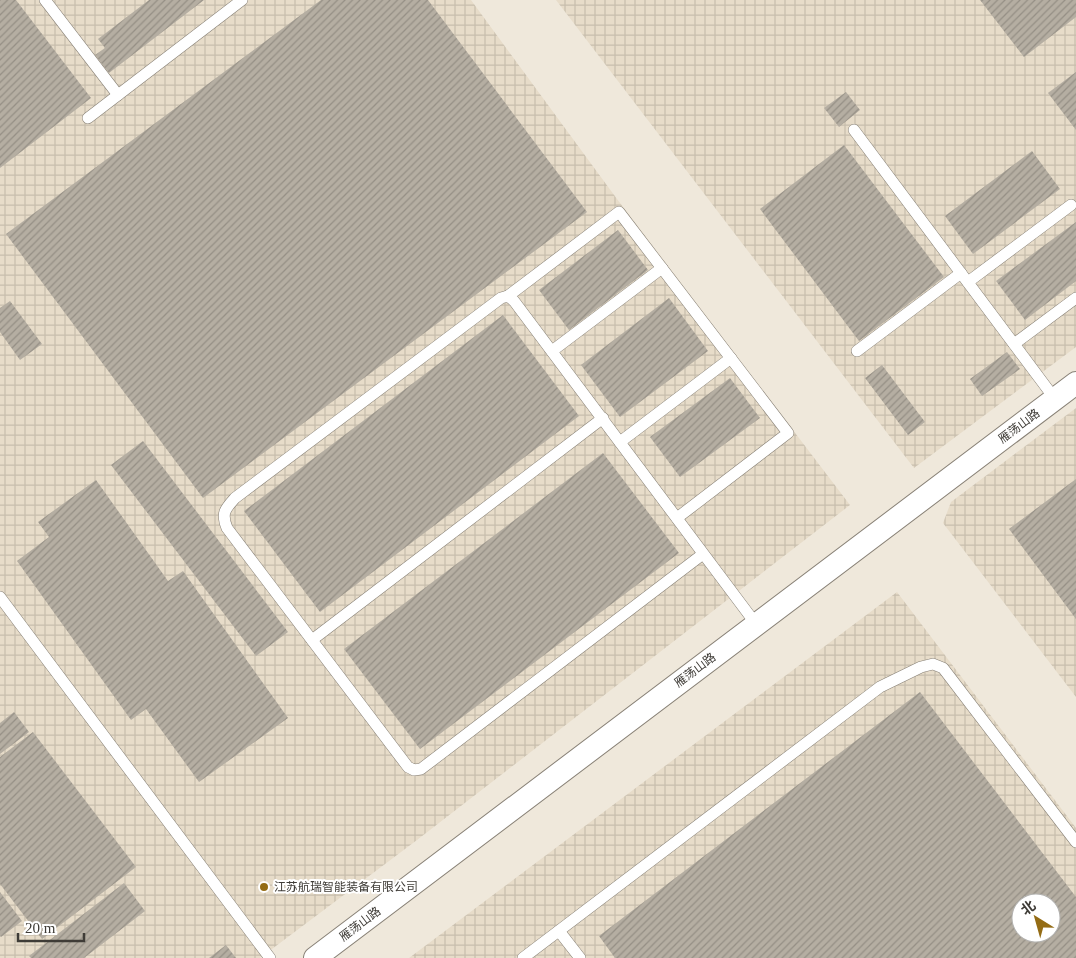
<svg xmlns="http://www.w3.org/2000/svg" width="1076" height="958" font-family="'Times New Roman','Noto Sans SC',serif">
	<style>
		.industrial { fill: url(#industrial-grid); fill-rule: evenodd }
		.building { fill: url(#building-hatch); fill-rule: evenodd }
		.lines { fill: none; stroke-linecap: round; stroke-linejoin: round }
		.service-casing { stroke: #888176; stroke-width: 12 }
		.minor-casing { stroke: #888176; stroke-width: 24 }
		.service { stroke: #fff; stroke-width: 11 }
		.minor { stroke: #fff; stroke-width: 22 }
		.poi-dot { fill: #946c15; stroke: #fff; stroke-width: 2 }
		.labels { text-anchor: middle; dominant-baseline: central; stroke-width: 4; stroke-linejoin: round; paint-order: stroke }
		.street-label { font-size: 12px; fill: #3f3c37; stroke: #fff }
		.poi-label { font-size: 12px; fill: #3f3c37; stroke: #fff; text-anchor: start }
	</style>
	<defs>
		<pattern id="industrial-grid" width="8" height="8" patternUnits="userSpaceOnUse" patternTransform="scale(1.25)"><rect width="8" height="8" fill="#e7dcc9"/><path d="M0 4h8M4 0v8" fill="none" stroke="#c7bead"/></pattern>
		<pattern id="building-hatch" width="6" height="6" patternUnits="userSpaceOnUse" patternTransform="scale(1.25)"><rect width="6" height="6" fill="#b5aea2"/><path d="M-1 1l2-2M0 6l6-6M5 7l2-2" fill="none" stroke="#958f85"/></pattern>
	</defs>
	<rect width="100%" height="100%" fill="#efe8db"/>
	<g class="industrial">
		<polygon points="0,0 471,0 617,199 850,505 417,840 260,958 0,958"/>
		<polygon points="556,0 1076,0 1076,347 914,468"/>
		<polygon points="1076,408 1076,697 943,523 951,502"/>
		<path d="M897,592L1076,828V958H409ZM1021,903H1051V933H1021Z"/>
	</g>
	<g class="building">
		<polygon points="0,0 16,0 91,98 0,168"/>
		<polygon points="149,0 204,0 109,73 95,55 105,48 98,39"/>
		<polygon points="321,0 428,0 587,212 203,498 6,234"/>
		<polygon points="980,0 1076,0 1076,17 1024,57"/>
		<polygon points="1076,72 1076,130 1048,93"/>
		<polygon points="846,92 860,110 839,127 824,108"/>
		<polygon points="844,145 944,277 859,341 760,209"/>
		<polygon points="1032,151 1060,189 973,254 945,216"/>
		<polygon points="1076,222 1076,281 1025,320 996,281"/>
		<polygon points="618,230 648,270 569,330 539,290"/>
		<polygon points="669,298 708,351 620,417 581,365"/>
		<polygon points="10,301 42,344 20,360 0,332 0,308"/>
		<polygon points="503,315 579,416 320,612 244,511"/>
		<polygon points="1007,352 1020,369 982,396 970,379"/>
		<polygon points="882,365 925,422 908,435 865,378"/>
		<polygon points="730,378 760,418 680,477 650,437"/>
		<polygon points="143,441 288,632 256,656 111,465"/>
		<polygon points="603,453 679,553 420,749 344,649"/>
		<polygon points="1076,479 1076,619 1009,529"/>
		<polygon points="96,480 168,581 183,571 288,718 199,782 146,709 131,720 17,561 49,537 38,522"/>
		<path d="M920,692L1076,897V958H615L599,936ZM1021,903H1051V933H1021Z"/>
		<polygon points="14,712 29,732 0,754 0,723"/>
		<polygon points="33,732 136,867 42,939 0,884 0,757"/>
		<polygon points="124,883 145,911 84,958 31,958 29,956"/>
		<polygon points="0,892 22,921 1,937 0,936"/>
		<polygon points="226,945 236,958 209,958"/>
	</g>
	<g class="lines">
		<defs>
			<g id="service">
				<polyline points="45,0 118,95"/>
				<polyline points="88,118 242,0"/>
				<polyline points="854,130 1055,399"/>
				<polyline points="968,282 1071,205"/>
				<polyline points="508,296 619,212 788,433 677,518"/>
				<polyline points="1014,344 1076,298"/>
				<polyline points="552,351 662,268"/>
				<polyline points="857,351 961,273"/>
				<polyline points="620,442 731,358"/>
				<path d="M703,554L421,769L414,770L408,767L227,528C221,513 225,509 235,498L501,298L508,296L514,301L756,624"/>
				<polyline points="0,597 270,958"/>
				<polyline points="312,640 603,418"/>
				<polyline points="559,931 580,958"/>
				<polyline points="523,958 880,687 921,667 933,664 943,668 1076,842"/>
			</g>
			<polyline id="minor" points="315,958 1076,383"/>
		</defs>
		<use href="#service" class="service-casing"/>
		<use href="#minor" class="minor-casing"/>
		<use href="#service" class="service"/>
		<use href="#minor" class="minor"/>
	</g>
	<circle class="poi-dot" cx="264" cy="887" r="5"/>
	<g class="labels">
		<g class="street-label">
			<text transform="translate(1019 426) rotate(-37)">雁荡山路</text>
			<text transform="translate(695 670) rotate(-37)">雁荡山路</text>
			<text transform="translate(360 924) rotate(-37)">雁荡山路</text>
		</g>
		<g class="poi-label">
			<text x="274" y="887">江苏航瑞智能装备有限公司</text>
		</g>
	</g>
	<g transform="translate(1036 918) rotate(323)"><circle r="24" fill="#ffffff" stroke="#b2b1af"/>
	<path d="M0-4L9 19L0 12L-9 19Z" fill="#946c15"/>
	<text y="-8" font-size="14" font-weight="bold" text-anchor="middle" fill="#3f3c37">北</text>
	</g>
	<path d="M18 933v8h66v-8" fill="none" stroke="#3f3c37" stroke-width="2.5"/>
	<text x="25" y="933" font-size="15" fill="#3f3c37" stroke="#ffffff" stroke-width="4" paint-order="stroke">20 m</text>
</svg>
